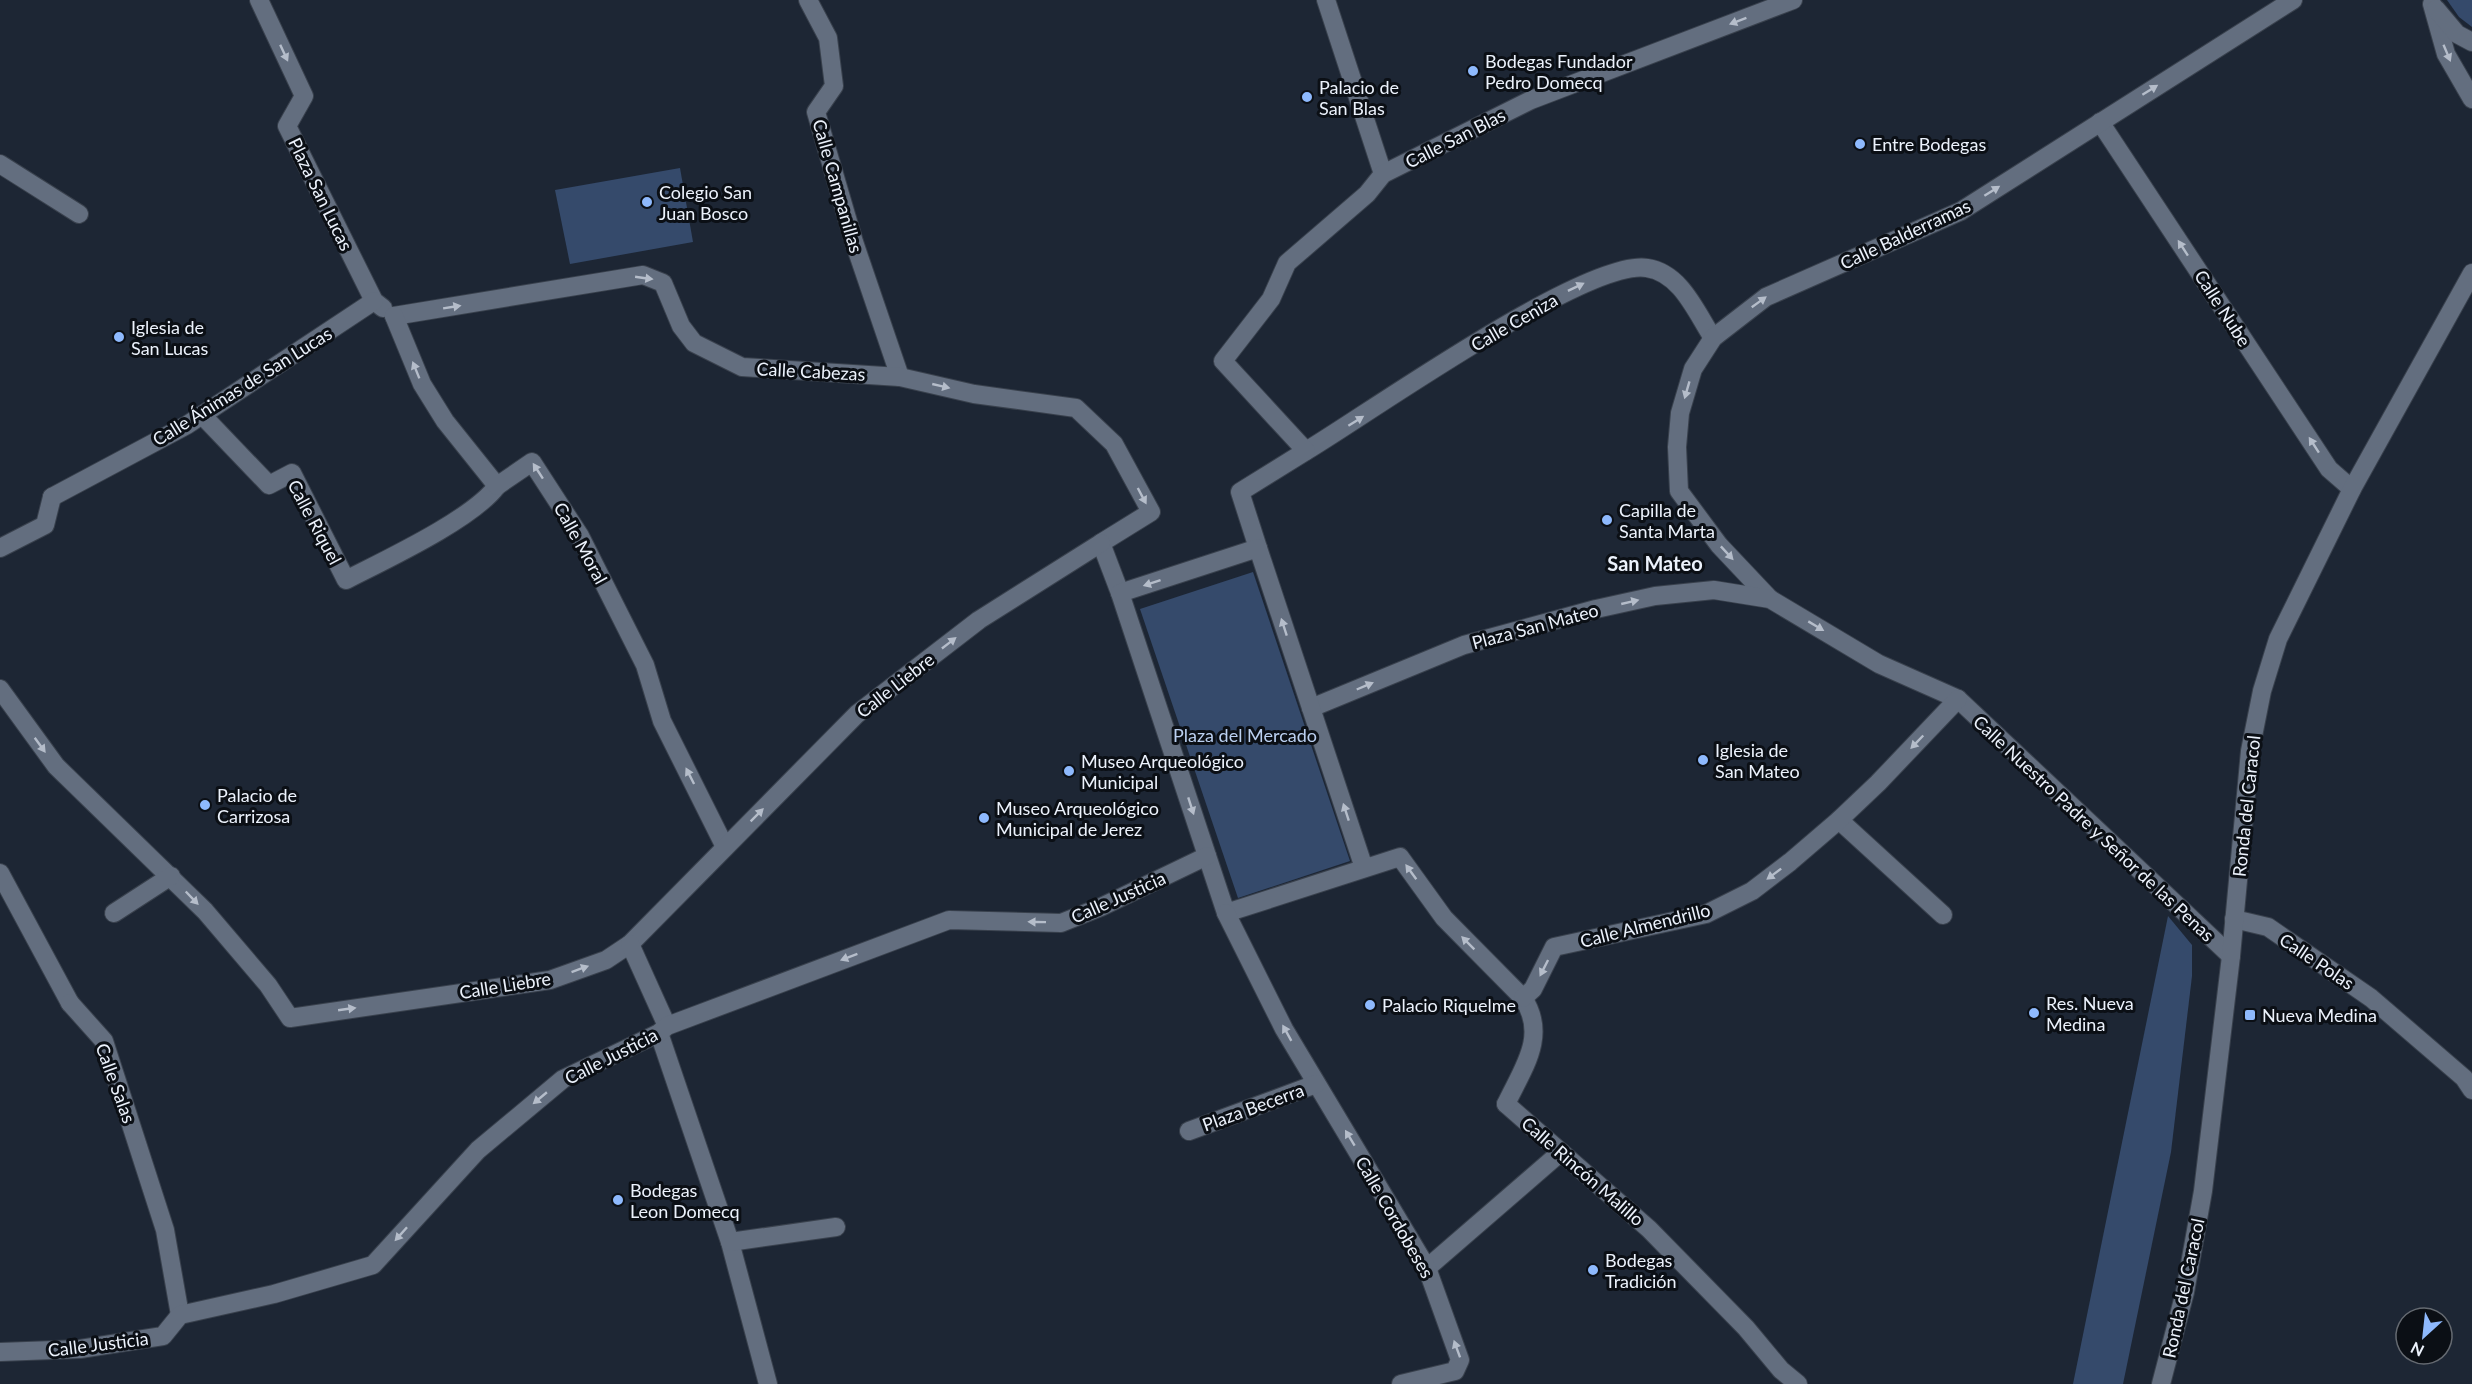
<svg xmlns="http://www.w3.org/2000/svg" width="2472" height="1384" font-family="Lato,sans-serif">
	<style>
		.green { fill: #354a6b }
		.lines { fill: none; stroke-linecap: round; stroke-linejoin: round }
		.pedestrian-casing { stroke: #39414d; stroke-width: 20 }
		.minor-casing { stroke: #39414d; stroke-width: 20 }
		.secondary-casing { stroke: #39414d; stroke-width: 20 }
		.pedestrian { stroke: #636e7f; stroke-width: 18 }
		.minor { stroke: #636e7f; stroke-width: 18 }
		.secondary { stroke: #636e7f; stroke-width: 18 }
		.oneway { fill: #b5bdca }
		.poi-dot { fill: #8eb9fd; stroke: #0b0f15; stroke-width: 2 }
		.labels { text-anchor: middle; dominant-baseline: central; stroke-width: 6; stroke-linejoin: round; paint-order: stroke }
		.poi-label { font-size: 18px; fill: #ecf2fc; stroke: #0b0f15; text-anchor: start }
		.street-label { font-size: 18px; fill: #ecf2fc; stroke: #0b0f15 }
		.park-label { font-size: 18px; fill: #bbd0f1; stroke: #0b0f15 }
		.neighbourhood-label { font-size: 20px; font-weight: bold; fill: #ecf2fc; stroke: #0b0f15 }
	</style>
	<rect width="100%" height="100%" fill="#1d2634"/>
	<g class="green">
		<polygon points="2447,0 2472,0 2472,27 2459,17"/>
		<polygon points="680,168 693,242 570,264 555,190"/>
		<polygon points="1253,572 1350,861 1238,898 1140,609"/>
		<polygon points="2168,916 2192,945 2192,976 2171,1152 2123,1384 2073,1384"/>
	</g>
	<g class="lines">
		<defs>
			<g id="pedestrian">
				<polyline points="0,164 79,214"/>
				<path d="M202,415L269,485L292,473L346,580C385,560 473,519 497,486"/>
				<polyline points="0,548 45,525 52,497"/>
				<polyline points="0,873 70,1003"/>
				<polyline points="1506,1104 1649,1229 1746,1328 1781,1370 1798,1384"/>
				<polyline points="730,1242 768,1384"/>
				<polyline points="1427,1268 1561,1152"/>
			</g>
			<g id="minor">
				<polyline points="259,0 304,96 287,126 374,301 383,308"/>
				<polyline points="808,0 828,38 834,86 816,112 854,242 900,377"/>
				<polyline points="1326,0 1383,174"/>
				<polyline points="2432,4 2446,54 2472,99"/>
				<polyline points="2436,9 2457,34 2472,42"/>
				<polyline points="2100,122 2329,469 2352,489"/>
				<polyline points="394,316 643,275 663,283 681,326 694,343 742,367 900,377 974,394 1076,408 1114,444 1151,512 1101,543 1120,593"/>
				<polyline points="394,316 422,384 445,421 497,486 532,462 580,536 645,665 662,721 725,847"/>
				<path d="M1306,451C1368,414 1587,258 1647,268C1681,273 1696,312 1713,338"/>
				<polyline points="52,497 187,425 374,301"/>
				<polyline points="1258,548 1240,492 1306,451 1223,361 1271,299 1287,263 1367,194 1383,174 1531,100 1793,0"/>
				<polyline points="1770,599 1719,545 1679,491 1677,447 1680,413 1693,369 1713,338 1766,297 1961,211 2293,0"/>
				<polyline points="0,689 56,766 205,911 268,985 290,1018 550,980 606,960 630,944 857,714 979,620 1101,543"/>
				<polyline points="1311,708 1464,645 1596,609 1655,596 1714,590 1770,599 1879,664 1958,699 2231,956"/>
				<polyline points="1839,820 1943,915"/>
				<path d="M1364,868L1258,548L1120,593L1226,913L1400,857L1444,918L1523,998C1548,1036 1523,1068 1506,1104"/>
				<polyline points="114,913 171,876"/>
				<polyline points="1226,913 1284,1029 1427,1268 1460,1360 1455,1371 1401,1384"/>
				<polyline points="2234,919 2268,927 2371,998 2464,1078 2472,1090"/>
				<polyline points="630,944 667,1026"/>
				<polyline points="1523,998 1533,989 1554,947 1706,914 1752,891 1790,862 1839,820 1878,783 1958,699"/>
				<polyline points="70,1003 104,1041 165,1230 180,1315"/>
				<polyline points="659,1033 730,1242 836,1227"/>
				<polyline points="1189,1131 1316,1084"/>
				<polyline points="0,1352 80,1349 163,1336 180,1315 274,1294 373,1265 478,1150 563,1079 659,1033 667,1026 949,920 1061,923 1101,907 1207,856"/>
			</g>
			<polyline id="secondary" points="2161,1384 2185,1292 2203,1191 2231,956 2250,751 2262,691 2278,639 2352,489 2472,273"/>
		</defs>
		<use href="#pedestrian" class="pedestrian-casing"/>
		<use href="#minor" class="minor-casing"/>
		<use href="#secondary" class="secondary-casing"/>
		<use href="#pedestrian" class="pedestrian"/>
		<use href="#minor" class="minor"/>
		<use href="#secondary" class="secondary"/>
	</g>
	<defs><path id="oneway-solid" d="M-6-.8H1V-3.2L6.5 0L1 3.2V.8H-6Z" transform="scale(1.5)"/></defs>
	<g class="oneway">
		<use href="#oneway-solid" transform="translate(1738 21) rotate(159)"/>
		<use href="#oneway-solid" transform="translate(284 53) rotate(65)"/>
		<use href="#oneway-solid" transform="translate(2447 53) rotate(67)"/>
		<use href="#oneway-solid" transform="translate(2150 90) rotate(-32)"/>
		<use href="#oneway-solid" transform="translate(1992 191) rotate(-32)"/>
		<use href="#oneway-solid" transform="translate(2183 248) rotate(-123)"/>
		<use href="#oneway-solid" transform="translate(644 278) rotate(8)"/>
		<use href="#oneway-solid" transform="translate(1576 287) rotate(-26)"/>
		<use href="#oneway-solid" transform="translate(1759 302) rotate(-36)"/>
		<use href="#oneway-solid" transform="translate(452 307) rotate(-9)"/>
		<use href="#oneway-solid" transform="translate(416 370) rotate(-112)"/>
		<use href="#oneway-solid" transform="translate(941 386) rotate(13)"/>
		<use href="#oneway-solid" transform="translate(1687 390) rotate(106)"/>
		<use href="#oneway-solid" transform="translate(1356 421) rotate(-32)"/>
		<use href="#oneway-solid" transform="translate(2314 445) rotate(-123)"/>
		<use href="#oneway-solid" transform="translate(538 471) rotate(-123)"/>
		<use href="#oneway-solid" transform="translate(1142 496) rotate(62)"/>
		<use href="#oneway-solid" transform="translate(1727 553) rotate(47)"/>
		<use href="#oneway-solid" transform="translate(1152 583) rotate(162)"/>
		<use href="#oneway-solid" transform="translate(1630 602) rotate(-13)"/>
		<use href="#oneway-solid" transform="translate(1816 626) rotate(31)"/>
		<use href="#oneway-solid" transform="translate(1284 627) rotate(-108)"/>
		<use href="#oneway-solid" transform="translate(949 643) rotate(-38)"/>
		<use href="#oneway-solid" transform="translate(1365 686) rotate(-23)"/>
		<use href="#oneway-solid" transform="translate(1917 742) rotate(134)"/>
		<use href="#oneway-solid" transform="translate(40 745) rotate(54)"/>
		<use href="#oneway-solid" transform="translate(690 776) rotate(-117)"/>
		<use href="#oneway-solid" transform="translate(1191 806) rotate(72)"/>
		<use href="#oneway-solid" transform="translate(1346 812) rotate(-108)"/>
		<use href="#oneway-solid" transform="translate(757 815) rotate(-45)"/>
		<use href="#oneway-solid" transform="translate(1411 872) rotate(-126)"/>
		<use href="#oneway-solid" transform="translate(1774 874) rotate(143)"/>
		<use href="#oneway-solid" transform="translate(192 898) rotate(46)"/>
		<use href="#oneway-solid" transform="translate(1037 922) rotate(-179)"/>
		<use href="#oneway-solid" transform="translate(1468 943) rotate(-135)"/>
		<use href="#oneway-solid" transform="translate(849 957) rotate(159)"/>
		<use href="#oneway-solid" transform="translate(1544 968) rotate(117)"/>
		<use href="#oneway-solid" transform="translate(580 969) rotate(-20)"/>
		<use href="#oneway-solid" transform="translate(347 1009) rotate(-8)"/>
		<use href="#oneway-solid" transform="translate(1287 1033) rotate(-119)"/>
		<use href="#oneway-solid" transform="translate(540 1098) rotate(140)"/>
		<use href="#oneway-solid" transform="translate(1350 1138) rotate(-121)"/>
		<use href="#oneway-solid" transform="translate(401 1234) rotate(132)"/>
		<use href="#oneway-solid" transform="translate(1457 1349) rotate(-110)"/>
	</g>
	<g class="poi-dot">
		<circle cx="1473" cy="71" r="6"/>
		<circle cx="1307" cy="97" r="6"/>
		<circle cx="1860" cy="144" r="6"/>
		<circle cx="647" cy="202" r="6"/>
		<circle cx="119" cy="337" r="6"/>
		<circle cx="1607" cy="520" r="6"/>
		<circle cx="1703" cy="760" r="6"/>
		<circle cx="1069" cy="771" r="6"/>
		<circle cx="205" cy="805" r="6"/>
		<circle cx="984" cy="818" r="6"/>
		<circle cx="1370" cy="1005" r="6"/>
		<circle cx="2034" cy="1013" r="6"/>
		<rect x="2244" y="1009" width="12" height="12" rx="3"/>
		<circle cx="618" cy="1200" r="6"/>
		<circle cx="1593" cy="1270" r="6"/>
	</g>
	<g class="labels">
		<g class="poi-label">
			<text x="1485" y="61">Bodegas Fundador<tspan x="1485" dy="21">Pedro Domecq</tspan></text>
			<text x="1319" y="87">Palacio de<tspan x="1319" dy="21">San Blas</tspan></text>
			<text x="1872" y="144">Entre Bodegas</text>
			<text x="659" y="192">Colegio San<tspan x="659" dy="21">Juan Bosco</tspan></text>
			<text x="131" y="327">Iglesia de<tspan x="131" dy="21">San Lucas</tspan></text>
			<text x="1619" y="510">Capilla de<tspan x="1619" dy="21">Santa Marta</tspan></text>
			<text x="1715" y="750">Iglesia de<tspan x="1715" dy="21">San Mateo</tspan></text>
			<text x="1081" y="761">Museo Arqueológico<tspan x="1081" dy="21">Municipal</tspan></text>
			<text x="217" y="795">Palacio de<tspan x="217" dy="21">Carrizosa</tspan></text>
			<text x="996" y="808">Museo Arqueológico<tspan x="996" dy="21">Municipal de Jerez</tspan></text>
			<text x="2046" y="1003">Res. Nueva<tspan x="2046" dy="21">Medina</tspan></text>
			<text x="1382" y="1005">Palacio Riquelme</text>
			<text x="2262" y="1015">Nueva Medina</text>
			<text x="630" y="1190">Bodegas<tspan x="630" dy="21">Leon Domecq</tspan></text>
			<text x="1605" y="1260">Bodegas<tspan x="1605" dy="21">Tradición</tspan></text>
		</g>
		<g class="street-label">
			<text transform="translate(1455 138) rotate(-27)">Calle San Blas</text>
			<text transform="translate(838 186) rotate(74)">Calle Campanillas</text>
			<text transform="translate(321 194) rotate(64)">Plaza San Lucas</text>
			<text transform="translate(1905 234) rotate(-25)">Calle Balderramas</text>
			<text transform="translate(2223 308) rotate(57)">Calle Nube</text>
			<text transform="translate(1514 322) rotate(-30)">Calle Ceniza</text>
			<text transform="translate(811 371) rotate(3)">Calle Cabezas</text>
			<text transform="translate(242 386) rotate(-32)">Calle Ánimas de San Lucas</text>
			<text transform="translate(315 522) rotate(62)">Calle Riquel</text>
			<text transform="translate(581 543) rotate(61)">Calle Moral</text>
			<text transform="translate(1535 626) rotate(-15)">Plaza San Mateo</text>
			<text transform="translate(895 685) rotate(-38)">Calle Liebre</text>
			<text transform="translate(2246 806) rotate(-84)">Ronda del Caracol</text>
			<text transform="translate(2094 828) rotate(43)">Calle Nuestro Padre y Señor de las Penas</text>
			<text transform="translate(1118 897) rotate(-24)">Calle Justicia</text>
			<text transform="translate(1645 925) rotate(-14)">Calle Almendrillo</text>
			<text transform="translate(2317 961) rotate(34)">Calle Polas</text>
			<text transform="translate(505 985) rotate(-9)">Calle Liebre</text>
			<text transform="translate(611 1056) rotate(-27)">Calle Justicia</text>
			<text transform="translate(116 1083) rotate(70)">Calle Salas</text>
			<text transform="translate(1253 1107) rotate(-20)">Plaza Becerra</text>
			<text transform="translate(1583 1171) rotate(41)">Calle Rincón Malillo</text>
			<text transform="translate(1395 1217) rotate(60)">Calle Cordobeses</text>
			<text transform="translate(2183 1288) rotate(-78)">Ronda del Caracol</text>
			<text transform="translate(98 1344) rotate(-7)">Calle Justicia</text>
		</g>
		<g class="park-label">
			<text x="1245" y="735">Plaza del Mercado</text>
		</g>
		<g class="neighbourhood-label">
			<text x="1655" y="563">San Mateo</text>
		</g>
	</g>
	<g transform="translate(2424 1336) rotate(207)"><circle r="28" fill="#0b0f15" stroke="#656a71" stroke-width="1.5"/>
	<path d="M0-4.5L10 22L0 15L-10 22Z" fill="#8eb9fd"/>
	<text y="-9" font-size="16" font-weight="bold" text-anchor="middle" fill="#ecf2fc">N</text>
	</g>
</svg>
